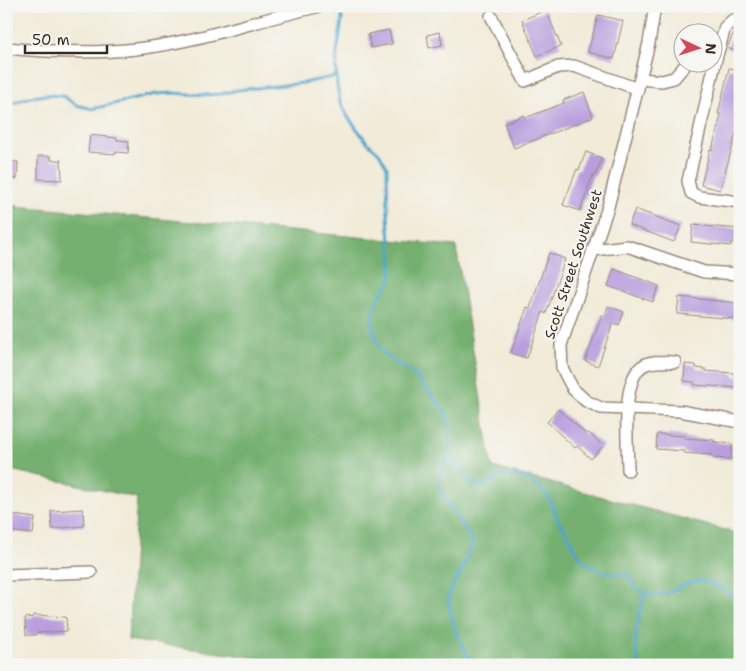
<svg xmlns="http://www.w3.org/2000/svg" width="746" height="671" font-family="'Shantell Sans',sans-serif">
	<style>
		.forest { fill: #75b06f; stroke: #586d46 }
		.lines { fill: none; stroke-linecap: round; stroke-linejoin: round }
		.stream { stroke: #50a5cc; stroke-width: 3 }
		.building { fill: #b89edd }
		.street-casing { stroke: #968a7b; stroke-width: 14 }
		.street { stroke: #fff; stroke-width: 11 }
		.labels { text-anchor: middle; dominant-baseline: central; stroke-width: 4.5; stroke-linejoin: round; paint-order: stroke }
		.street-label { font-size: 14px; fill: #3b2a1e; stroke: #f6f6f2 }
	</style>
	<rect width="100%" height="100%" fill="#f6f6f2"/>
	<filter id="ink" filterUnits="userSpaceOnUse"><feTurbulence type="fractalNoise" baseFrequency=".02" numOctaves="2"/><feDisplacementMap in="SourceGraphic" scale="10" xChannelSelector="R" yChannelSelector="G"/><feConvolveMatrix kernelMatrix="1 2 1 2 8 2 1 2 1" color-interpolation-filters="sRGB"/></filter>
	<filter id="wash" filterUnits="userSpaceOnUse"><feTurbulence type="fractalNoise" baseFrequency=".0096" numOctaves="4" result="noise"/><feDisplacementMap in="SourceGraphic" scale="20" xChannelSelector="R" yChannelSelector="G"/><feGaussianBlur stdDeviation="1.12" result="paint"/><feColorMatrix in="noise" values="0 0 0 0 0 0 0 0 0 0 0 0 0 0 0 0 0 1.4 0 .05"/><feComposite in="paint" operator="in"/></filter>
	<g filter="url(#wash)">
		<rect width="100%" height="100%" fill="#f1ebd8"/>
		<polygon class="forest" points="6,205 456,246 492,467 740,534 740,665 308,665 128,640 137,498 6,469"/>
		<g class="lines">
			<g class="stream">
				<polyline points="341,6 342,20 337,52 336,68 337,85 340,101 347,116 367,142 379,153 387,167 388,217 392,266 390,282 380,295 374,310 372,326 377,342 386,356 413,373 445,411 450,426 449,455 441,470 438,486 455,515 473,541 461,572 452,586 448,601 456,633 472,665"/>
				<polyline points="6,105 30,97 46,95 63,96 76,105 92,109 156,94 172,93 205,95 221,94 237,90 303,83 337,76"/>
				<path d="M449,455L460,468L468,482L484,486C488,484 492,480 497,478C517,469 542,484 551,502C554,508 555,515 558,520C561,525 564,528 567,533C572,543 574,551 582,559C595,572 611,575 628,575C631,579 633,585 637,588C645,596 660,597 670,592C679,588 687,581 699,581C715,582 728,591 740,602"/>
				<path d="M639,665C632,637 637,619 645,592"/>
			</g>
		</g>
		<g id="blocks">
			<g class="building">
				<polygon points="546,10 561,46 537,56 522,20"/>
				<polygon points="598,15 623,21 614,59 588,52"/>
				<polygon points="736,28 740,28 740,53 727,48"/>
				<polygon points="389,30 392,44 371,48 368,34"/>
				<polygon points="440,32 442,45 429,48 427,35"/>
				<polygon points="729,68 740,70 740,108 737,118 740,118 740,120 720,190 701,185 710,149 712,150 721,114 718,114"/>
				<polygon points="584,92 593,117 514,148 504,123 524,115 525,118 564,103 563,100"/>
				<polygon points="90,135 117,138 117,140 129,141 128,153 116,152 116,154 88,152"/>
				<polygon points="586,152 602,158 595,176 593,175 580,211 563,205 577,169 579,170"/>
				<polygon points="38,156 51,156 51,160 61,160 62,180 38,179"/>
				<polygon points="6,161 18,162 17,179 6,179"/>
				<polygon points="635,209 681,226 674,242 629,225"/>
				<polygon points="693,225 740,229 740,244 731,243 731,246 691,242"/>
				<polygon points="549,253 565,259 546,314 543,312 527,358 511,353 527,307 530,308"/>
				<polygon points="614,269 659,286 653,302 608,286"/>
				<polygon points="679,297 740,303 740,317 736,317 735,319 677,314"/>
				<polygon points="608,306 624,312 619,325 613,323 598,366 585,361 602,315 605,316"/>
				<polygon points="685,364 696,365 696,368 706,369 706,371 734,373 734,376 740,377 740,388 694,385 694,382 684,381"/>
				<polygon points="558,409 586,434 588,432 603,446 591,459 577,446 575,448 547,422"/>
				<polygon points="657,434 685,436 685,438 714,440 714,442 732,444 731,459 712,458 712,455 683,453 684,451 656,449"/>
				<polygon points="83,509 84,526 52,529 51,511"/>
				<polygon points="6,514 35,518 33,534 6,531"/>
				<polygon points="33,615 66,617 67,631 36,633 36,635 26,635 25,618 33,617"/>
			</g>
		</g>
	</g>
	<g filter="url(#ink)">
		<use href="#blocks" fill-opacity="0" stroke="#968a7b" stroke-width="1"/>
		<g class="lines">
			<defs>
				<g id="street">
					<polyline points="655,6 649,43 608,207 561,345 562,368 573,389 586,401 601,408 680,411 740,422"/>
					<polyline points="491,16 525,81 558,67 574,66 638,89"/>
					<polyline points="740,20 733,20 725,27 715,63 688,181 691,193 699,197 740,202"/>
					<path d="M6,48C49,52 93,54 136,49C199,42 259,19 321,6"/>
					<polyline points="640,79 662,81 674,78 688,62"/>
					<polyline points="593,250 627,246 704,272 740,274"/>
					<path d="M628,470C628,445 620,378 644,365C653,360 665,362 675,362"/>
					<polyline points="6,575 91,572"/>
				</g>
			</defs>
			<use href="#street" class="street-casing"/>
			<use href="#street" class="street"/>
		</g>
	</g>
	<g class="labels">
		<g class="street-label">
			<text transform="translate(573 264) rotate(-72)">Scott Street Southwest</text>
		</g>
	</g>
	<rect width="746" height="671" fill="none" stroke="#f6f6f2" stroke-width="25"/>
	<g transform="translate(698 48) rotate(94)"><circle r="24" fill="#f6f6f2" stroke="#aba49d"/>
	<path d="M0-4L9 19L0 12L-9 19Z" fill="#d1495b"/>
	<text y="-8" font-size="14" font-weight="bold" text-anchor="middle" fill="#3b2a1e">N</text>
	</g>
	<path d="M25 45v8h82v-8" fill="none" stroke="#3b2a1e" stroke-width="2.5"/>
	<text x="32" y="45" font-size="15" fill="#3b2a1e" stroke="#f6f6f2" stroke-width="4" paint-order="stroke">50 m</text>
</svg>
